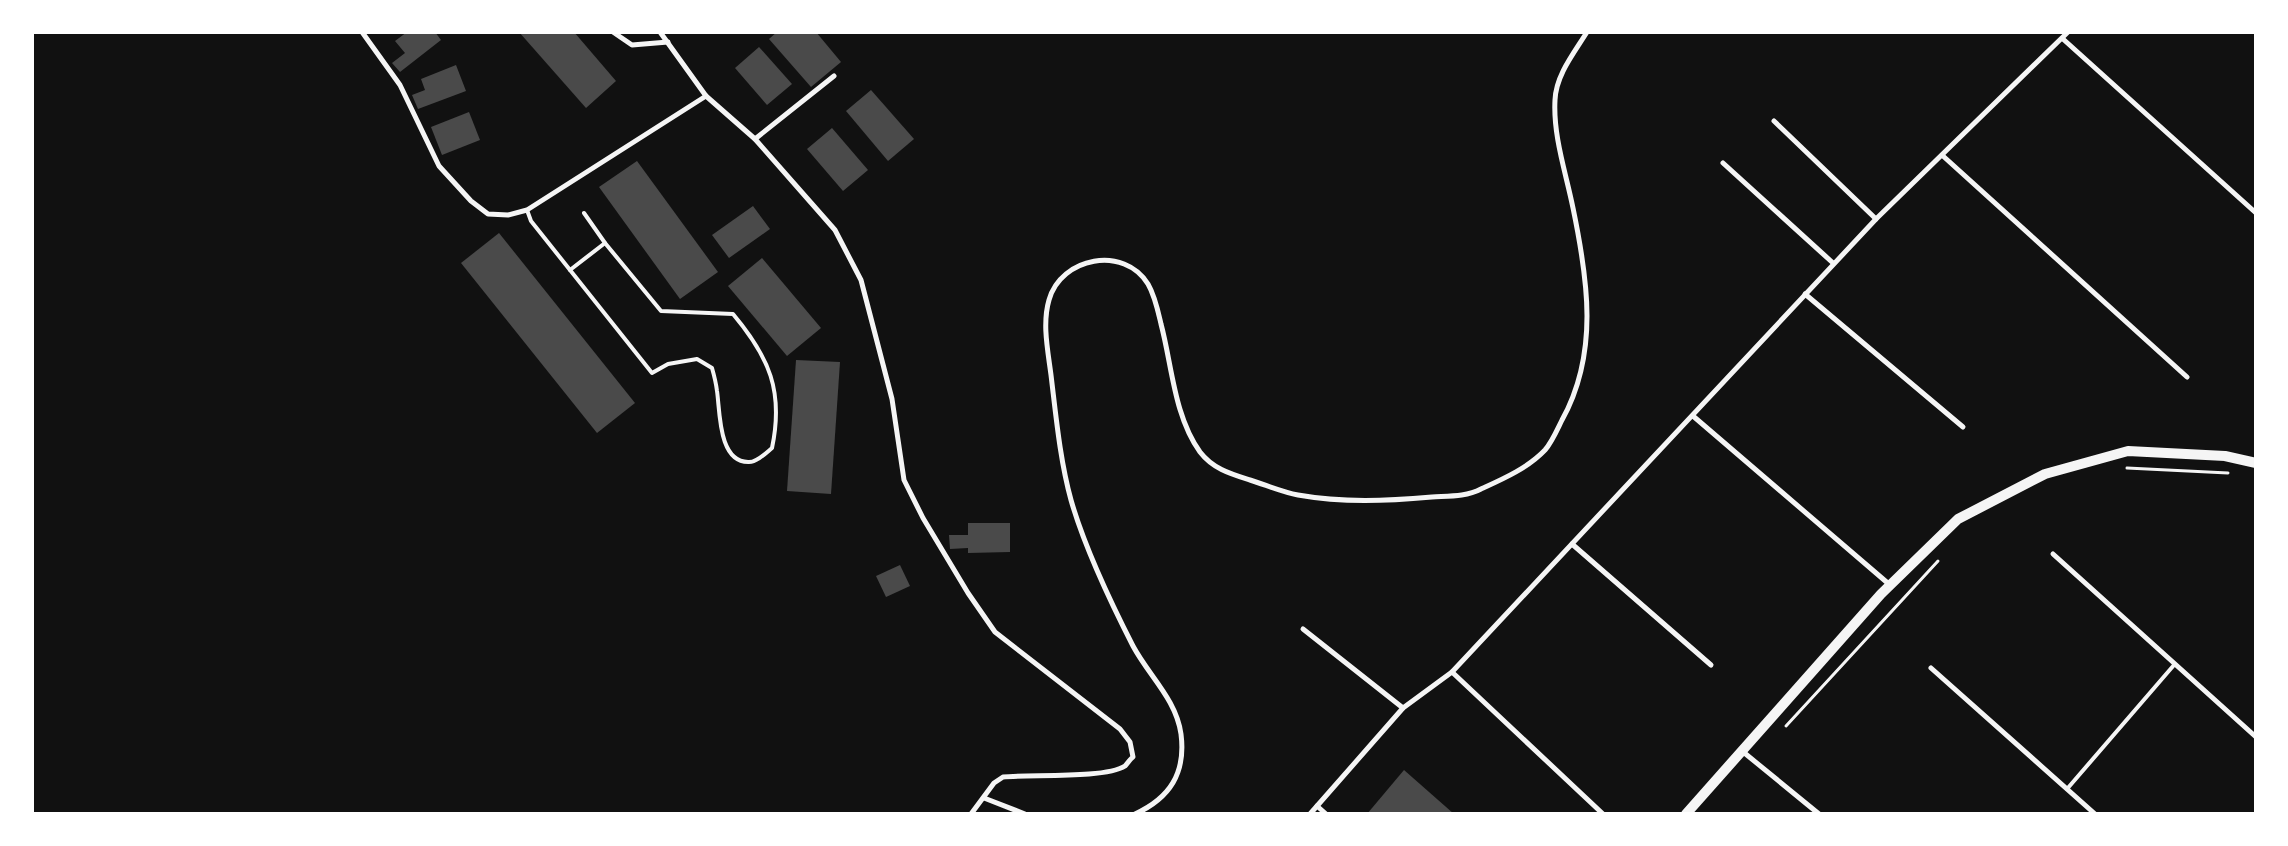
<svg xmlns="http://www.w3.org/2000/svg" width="2288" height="846" font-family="'PT Sans',sans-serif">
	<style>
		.building { fill: #4a4a4a }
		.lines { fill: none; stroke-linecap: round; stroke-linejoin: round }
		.path { stroke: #f5f5f5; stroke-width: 3 }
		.service { stroke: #f5f5f5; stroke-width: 4 }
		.minor { stroke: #f5f5f5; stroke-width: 5 }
		.secondary { stroke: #f5f5f5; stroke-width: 10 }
	</style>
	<rect width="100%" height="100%" fill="#111"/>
	<g class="building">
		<polygon points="407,32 435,32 441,40 400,72 392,63 405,53 395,41"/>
		<polygon points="519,32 574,32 616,81 586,108"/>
		<polygon points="777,32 816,32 841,62 811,87 769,39"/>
		<polygon points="759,47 792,84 767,105 735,68"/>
		<polygon points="456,65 466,91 418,109 412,95 425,90 421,79"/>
		<polygon points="871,90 914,139 888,161 846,111"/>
		<polygon points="469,112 480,140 442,155 431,127"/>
		<polygon points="832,128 868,170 843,191 807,149"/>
		<polygon points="637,161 718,272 680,299 599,187"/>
		<polygon points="753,206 770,229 729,258 712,235"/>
		<polygon points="499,233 635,403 597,433 461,263"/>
		<polygon points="762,258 821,328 787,356 728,286"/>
		<polygon points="796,360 840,362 831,494 787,491"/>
		<polygon points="968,523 1010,523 1010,552 968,553 968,548 950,549 949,535 968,535"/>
		<polygon points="900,565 910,586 886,597 876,576"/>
		<polygon points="1404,770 1454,814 1367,814"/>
	</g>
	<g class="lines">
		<g class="path">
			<polyline points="2127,468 2228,473"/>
			<polyline points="1786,726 1938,561"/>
		</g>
		<g class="service">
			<path d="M527,210L531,221L652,373L668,364L697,359L712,368C714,375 716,383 717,391C720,410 718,463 749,462C757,462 766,453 772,448C784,391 769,357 733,314L661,311L605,243L584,213"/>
			<polyline points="570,270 605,243"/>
			<polyline points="2067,789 2174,665"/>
		</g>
		<g class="minor">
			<polyline points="362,32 400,85 439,166 471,201 488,214 508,215 527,210 706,96"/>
			<polyline points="613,32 632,45 668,42"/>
			<path d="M660,32L706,96L755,139L835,230L861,280L892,399L904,480L923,518L968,593L995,632L1120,729L1130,742L1133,757C1130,759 1127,764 1125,766C1105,779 1029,774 1003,777L994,783L971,814"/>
			<polyline points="2063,39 2256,213"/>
			<polyline points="1774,121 1876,219"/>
			<polyline points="755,139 834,76"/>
			<polyline points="1943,156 2187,377"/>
			<polyline points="1723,163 1833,263"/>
			<polyline points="1805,294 1963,427"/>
			<polyline points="1693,416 1890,585"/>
			<polyline points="1572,544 1711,665"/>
			<polyline points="2053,554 2256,737"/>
			<polyline points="1303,629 1403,708"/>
			<polyline points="1931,668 2095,814"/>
			<polyline points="1452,672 1603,814"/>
			<polyline points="1742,751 1819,814"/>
			<polyline points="984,798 1025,814"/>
			<polyline points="1317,806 1326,814"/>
			<path d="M1135,814C1170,798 1186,773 1181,734C1176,699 1149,676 1133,646C1110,601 1085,549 1071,500C1060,460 1056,416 1051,375C1048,351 1042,324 1049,300C1061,257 1124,245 1148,284C1155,296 1158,311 1161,324C1172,365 1174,416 1200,452C1213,469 1231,474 1250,480C1266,485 1282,492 1298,495C1343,503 1387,501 1432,497C1449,496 1466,497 1481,489C1503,479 1528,468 1545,450C1552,442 1557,430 1562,420C1599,353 1588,280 1573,208C1566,173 1553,136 1555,100C1556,75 1574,53 1587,32"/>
			<polyline points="1310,814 1403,708 1452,672 1876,219 2068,32"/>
		</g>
		<polyline class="secondary" points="1686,814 1881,594 1958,519 2045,474 2128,451 2225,456 2256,463"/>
	</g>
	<rect width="2288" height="846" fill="none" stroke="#ffffff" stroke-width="68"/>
</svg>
